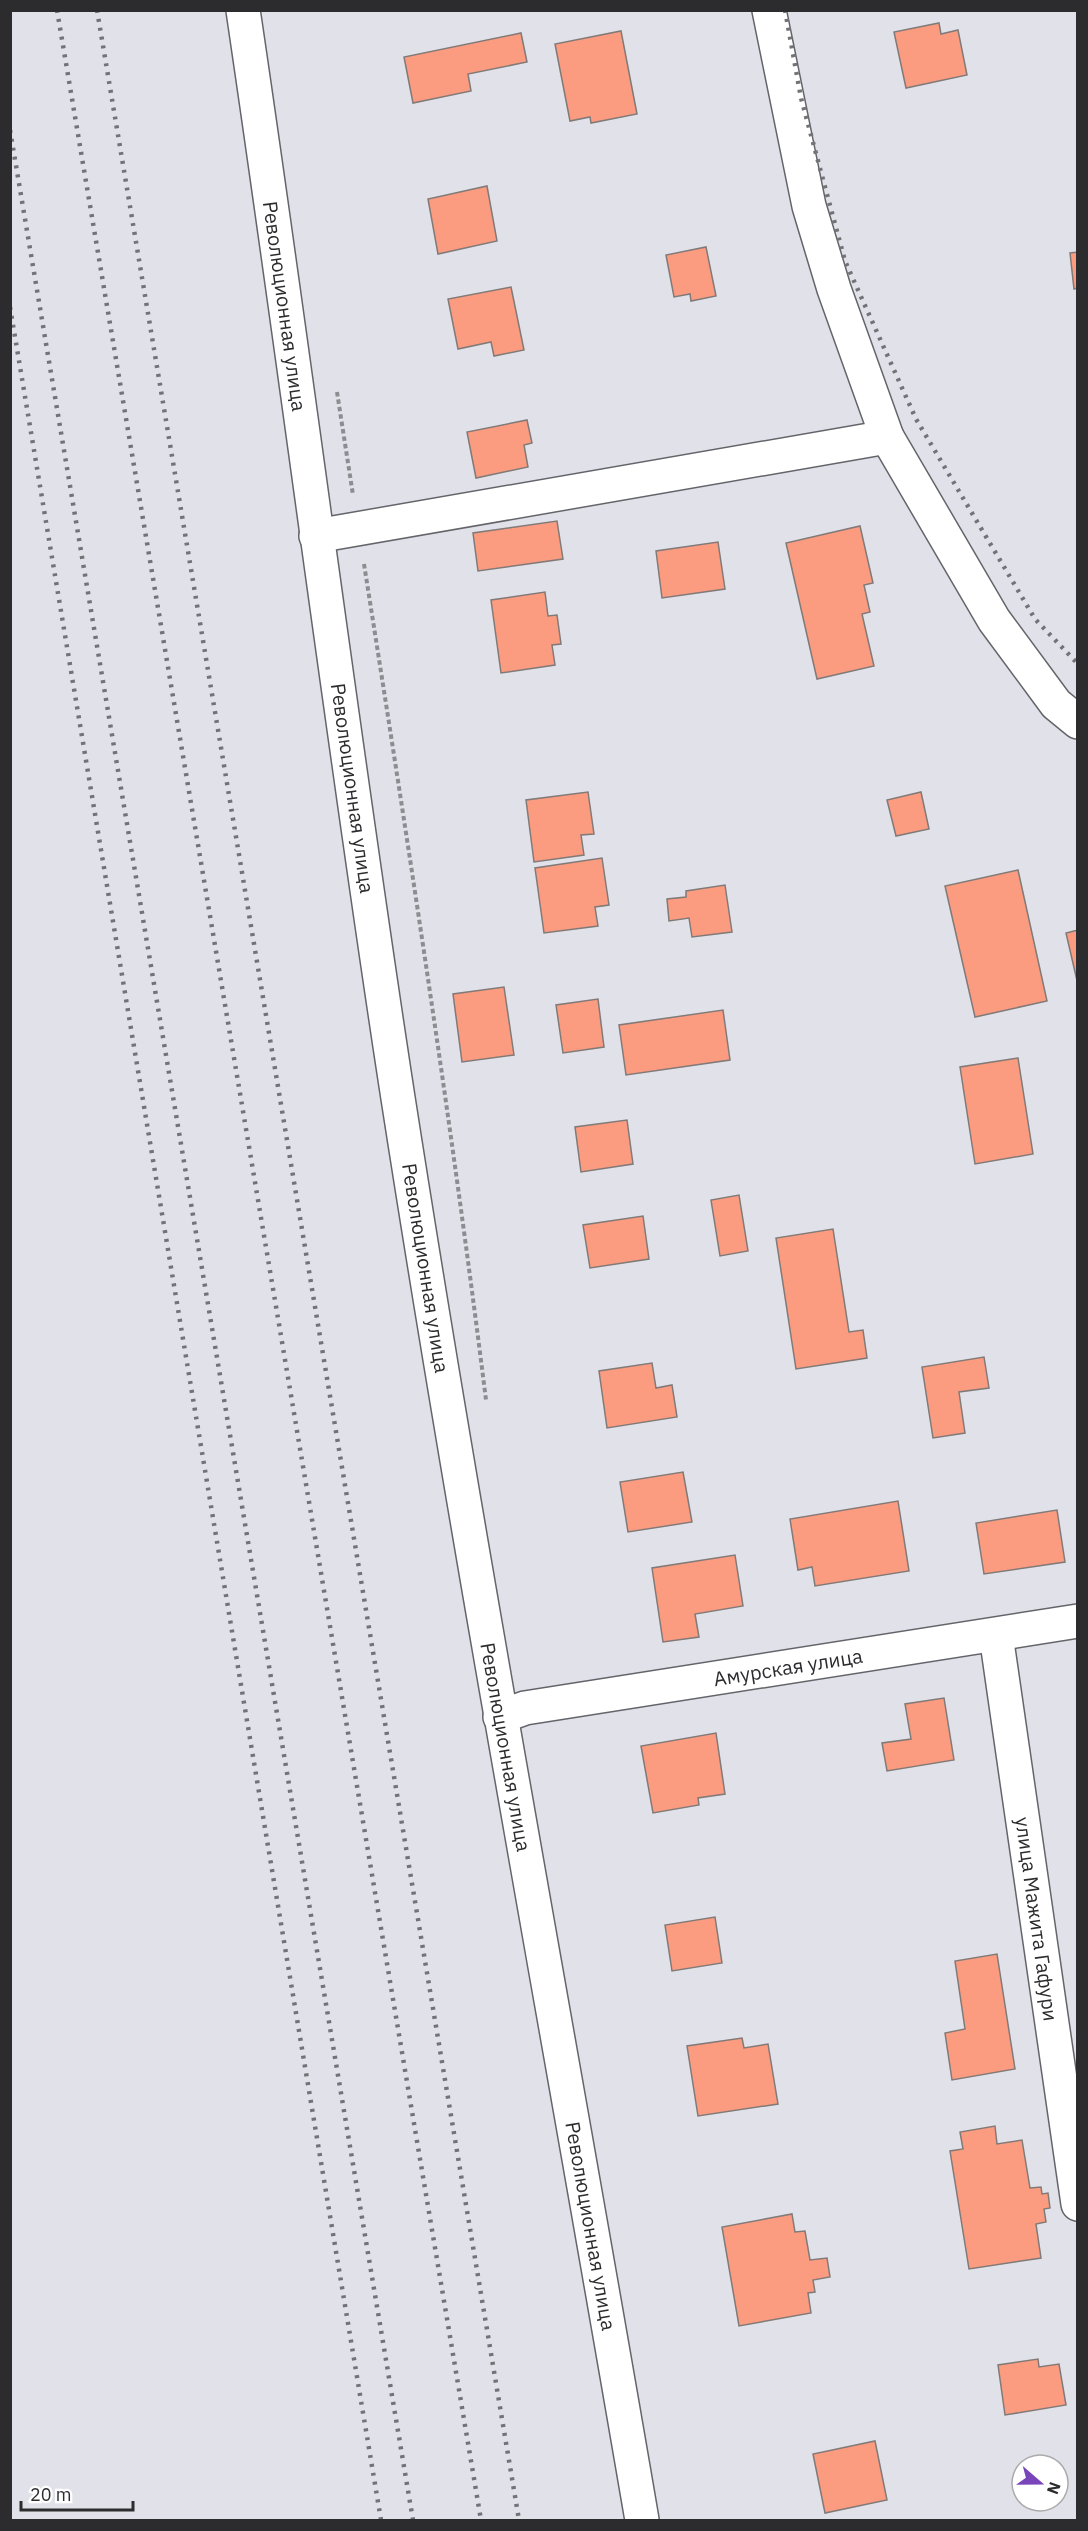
<svg xmlns="http://www.w3.org/2000/svg" width="1088" height="2531" font-family="'IBM Plex Sans',sans-serif">
	<style>
		.building { fill: #fb9b7f; stroke: #817a78; stroke-width: 1.5 }
		.lines { fill: none; stroke-linecap: round; stroke-linejoin: round }
		.street-casing { stroke: #64656a; stroke-width: 36 }
		.secondary-casing { stroke: #64656a; stroke-width: 36 }
		.path { stroke: #8c8c91; stroke-width: 4; stroke-dasharray: 4.5 3; stroke-linecap: butt }
		.street { stroke: #fff; stroke-width: 33 }
		.secondary { stroke: #fff; stroke-width: 33 }
		.rail { stroke: #727277; stroke-width: 4.5; stroke-dasharray: 3 6; stroke-linecap: butt }
		.labels { text-anchor: middle; dominant-baseline: central; stroke-width: 4.5; stroke-linejoin: round; paint-order: stroke }
		.street-label { font-size: 20px; fill: #2c2c2f; stroke: #fff }
	</style>
	<rect width="100%" height="100%" fill="#e1e2e9"/>
	<g class="building">
		<polygon points="939,23 941,34 958,30 967,75 906,88 894,32"/>
		<polygon points="621,31 637,114 591,123 590,117 570,121 555,44"/>
		<polygon points="521,33 527,62 468,74 471,91 413,103 404,57"/>
		<polygon points="487,186 497,241 438,254 428,199"/>
		<polygon points="706,247 716,296 691,301 690,294 674,297 666,255"/>
		<polygon points="1078,252 1078,288 1074,289 1070,253"/>
		<polygon points="511,287 524,350 494,356 491,342 458,349 448,299"/>
		<polygon points="527,420 532,443 524,445 528,467 476,478 467,432"/>
		<polygon points="557,521 563,559 478,571 473,533"/>
		<polygon points="860,526 873,583 864,585 870,612 862,614 874,666 817,679 786,543"/>
		<polygon points="718,542 725,589 662,598 656,551"/>
		<polygon points="545,592 548,616 557,615 561,644 552,645 555,665 501,673 491,600"/>
		<polygon points="588,792 594,834 581,835 584,855 534,862 526,800"/>
		<polygon points="921,792 929,829 896,836 887,800"/>
		<polygon points="602,858 609,905 595,907 598,926 544,933 535,868"/>
		<polygon points="1018,870 1047,1001 975,1017 945,886"/>
		<polygon points="725,885 732,932 692,937 689,918 669,921 667,899 686,897 686,891"/>
		<polygon points="1078,930 1078,985 1066,933"/>
		<polygon points="504,987 514,1055 462,1062 453,994"/>
		<polygon points="598,999 604,1047 563,1053 556,1005"/>
		<polygon points="723,1010 730,1060 626,1075 619,1025"/>
		<polygon points="1018,1058 1033,1154 975,1164 960,1067"/>
		<polygon points="627,1120 633,1164 581,1172 575,1127"/>
		<polygon points="739,1195 748,1251 720,1256 711,1200"/>
		<polygon points="643,1216 649,1259 590,1268 583,1225"/>
		<polygon points="833,1229 849,1332 863,1330 867,1358 796,1369 776,1238"/>
		<polygon points="984,1357 989,1388 959,1392 965,1433 933,1438 922,1367"/>
		<polygon points="652,1363 656,1388 672,1385 677,1417 607,1428 599,1371"/>
		<polygon points="683,1472 692,1522 628,1532 620,1482"/>
		<polygon points="898,1501 909,1571 815,1586 812,1567 798,1570 790,1519"/>
		<polygon points="1057,1510 1065,1562 984,1574 976,1523"/>
		<polygon points="735,1555 743,1606 695,1614 699,1637 663,1642 652,1568"/>
		<polygon points="944,1698 954,1760 887,1771 882,1743 911,1739 905,1704"/>
		<polygon points="716,1733 725,1794 698,1798 699,1805 653,1813 641,1746"/>
		<polygon points="715,1917 722,1963 672,1971 665,1925"/>
		<polygon points="997,1954 1015,2069 952,2080 945,2033 965,2029 955,1961"/>
		<polygon points="742,2038 744,2048 768,2044 778,2104 698,2116 687,2046"/>
		<polygon points="995,2126 997,2144 1022,2140 1030,2188 1041,2187 1042,2194 1048,2193 1050,2208 1044,2209 1046,2222 1036,2224 1041,2258 969,2269 950,2151 963,2149 960,2132"/>
		<polygon points="792,2214 795,2232 805,2231 810,2260 827,2258 830,2277 813,2280 815,2292 808,2293 811,2313 739,2326 722,2227"/>
		<polygon points="1038,2359 1039,2367 1059,2364 1066,2405 1005,2415 998,2365"/>
		<polygon points="875,2441 887,2500 825,2513 813,2454"/>
	</g>
	<g class="lines">
		<defs>
			<g id="street">
				<polyline points="769,10 809,206 834,289 887,437 994,620 1056,704 1078,722"/>
				<polyline points="316,536 887,437"/>
				<polyline points="996,1635 1078,2204"/>
				<polyline points="500,1717 525,1708 1078,1621"/>
			</g>
			<path id="secondary" d="M243,10C297,373 342,736 398,1098C472,1573 561,2046 642,2520"/>
		</defs>
		<use href="#street" class="street-casing"/>
		<use href="#secondary" class="secondary-casing"/>
		<g class="path">
			<polyline points="337,392 353,495"/>
			<path d="M364,564C408,842 451,1120 486,1400"/>
		</g>
		<use href="#street" class="street"/>
		<use href="#secondary" class="secondary"/>
		<g class="rail">
			<polyline points="57,10 481,2520"/>
			<polyline points="97,10 519,2520"/>
			<polyline points="785,10 801,98 845,261 916,419 1035,619 1078,664"/>
			<polyline points="10,130 413,2520"/>
			<polyline points="10,307 381,2520"/>
		</g>
	</g>
	<g class="labels">
		<g class="street-label">
			<text transform="translate(285 306) rotate(82)">Революционная улица</text>
			<text transform="translate(353 788) rotate(82)">Революционная улица</text>
			<text transform="translate(426 1268) rotate(81)">Революционная улица</text>
			<text transform="translate(788 1667) rotate(-9)">Амурская улица</text>
			<text transform="translate(506 1747) rotate(80)">Революционная улица</text>
			<text transform="translate(1037 1919) rotate(82)">улица Мажита Гафури</text>
			<text transform="translate(591 2226) rotate(80)">Революционная улица</text>
		</g>
	</g>
	<rect width="1088" height="2531" fill="none" stroke="#2c2c2f" stroke-width="24"/>
	<g transform="translate(1040 2483) rotate(110)"><circle r="28" fill="#ffffff" stroke="#ababac" stroke-width="1.5"/>
	<path d="M0-4.5L10 22L0 15L-10 22Z" fill="#7a44bb"/>
	<text y="-9" font-size="16" font-weight="bold" text-anchor="middle" fill="#2c2c2f">N</text>
	</g>
	<path d="M21 2501v9h112v-9" fill="none" stroke="#2c2c2f" stroke-width="3"/>
	<text x="30" y="2501" font-size="18" fill="#2c2c2f" stroke="#ffffff" stroke-width="4.5" paint-order="stroke">20 m</text>
</svg>
